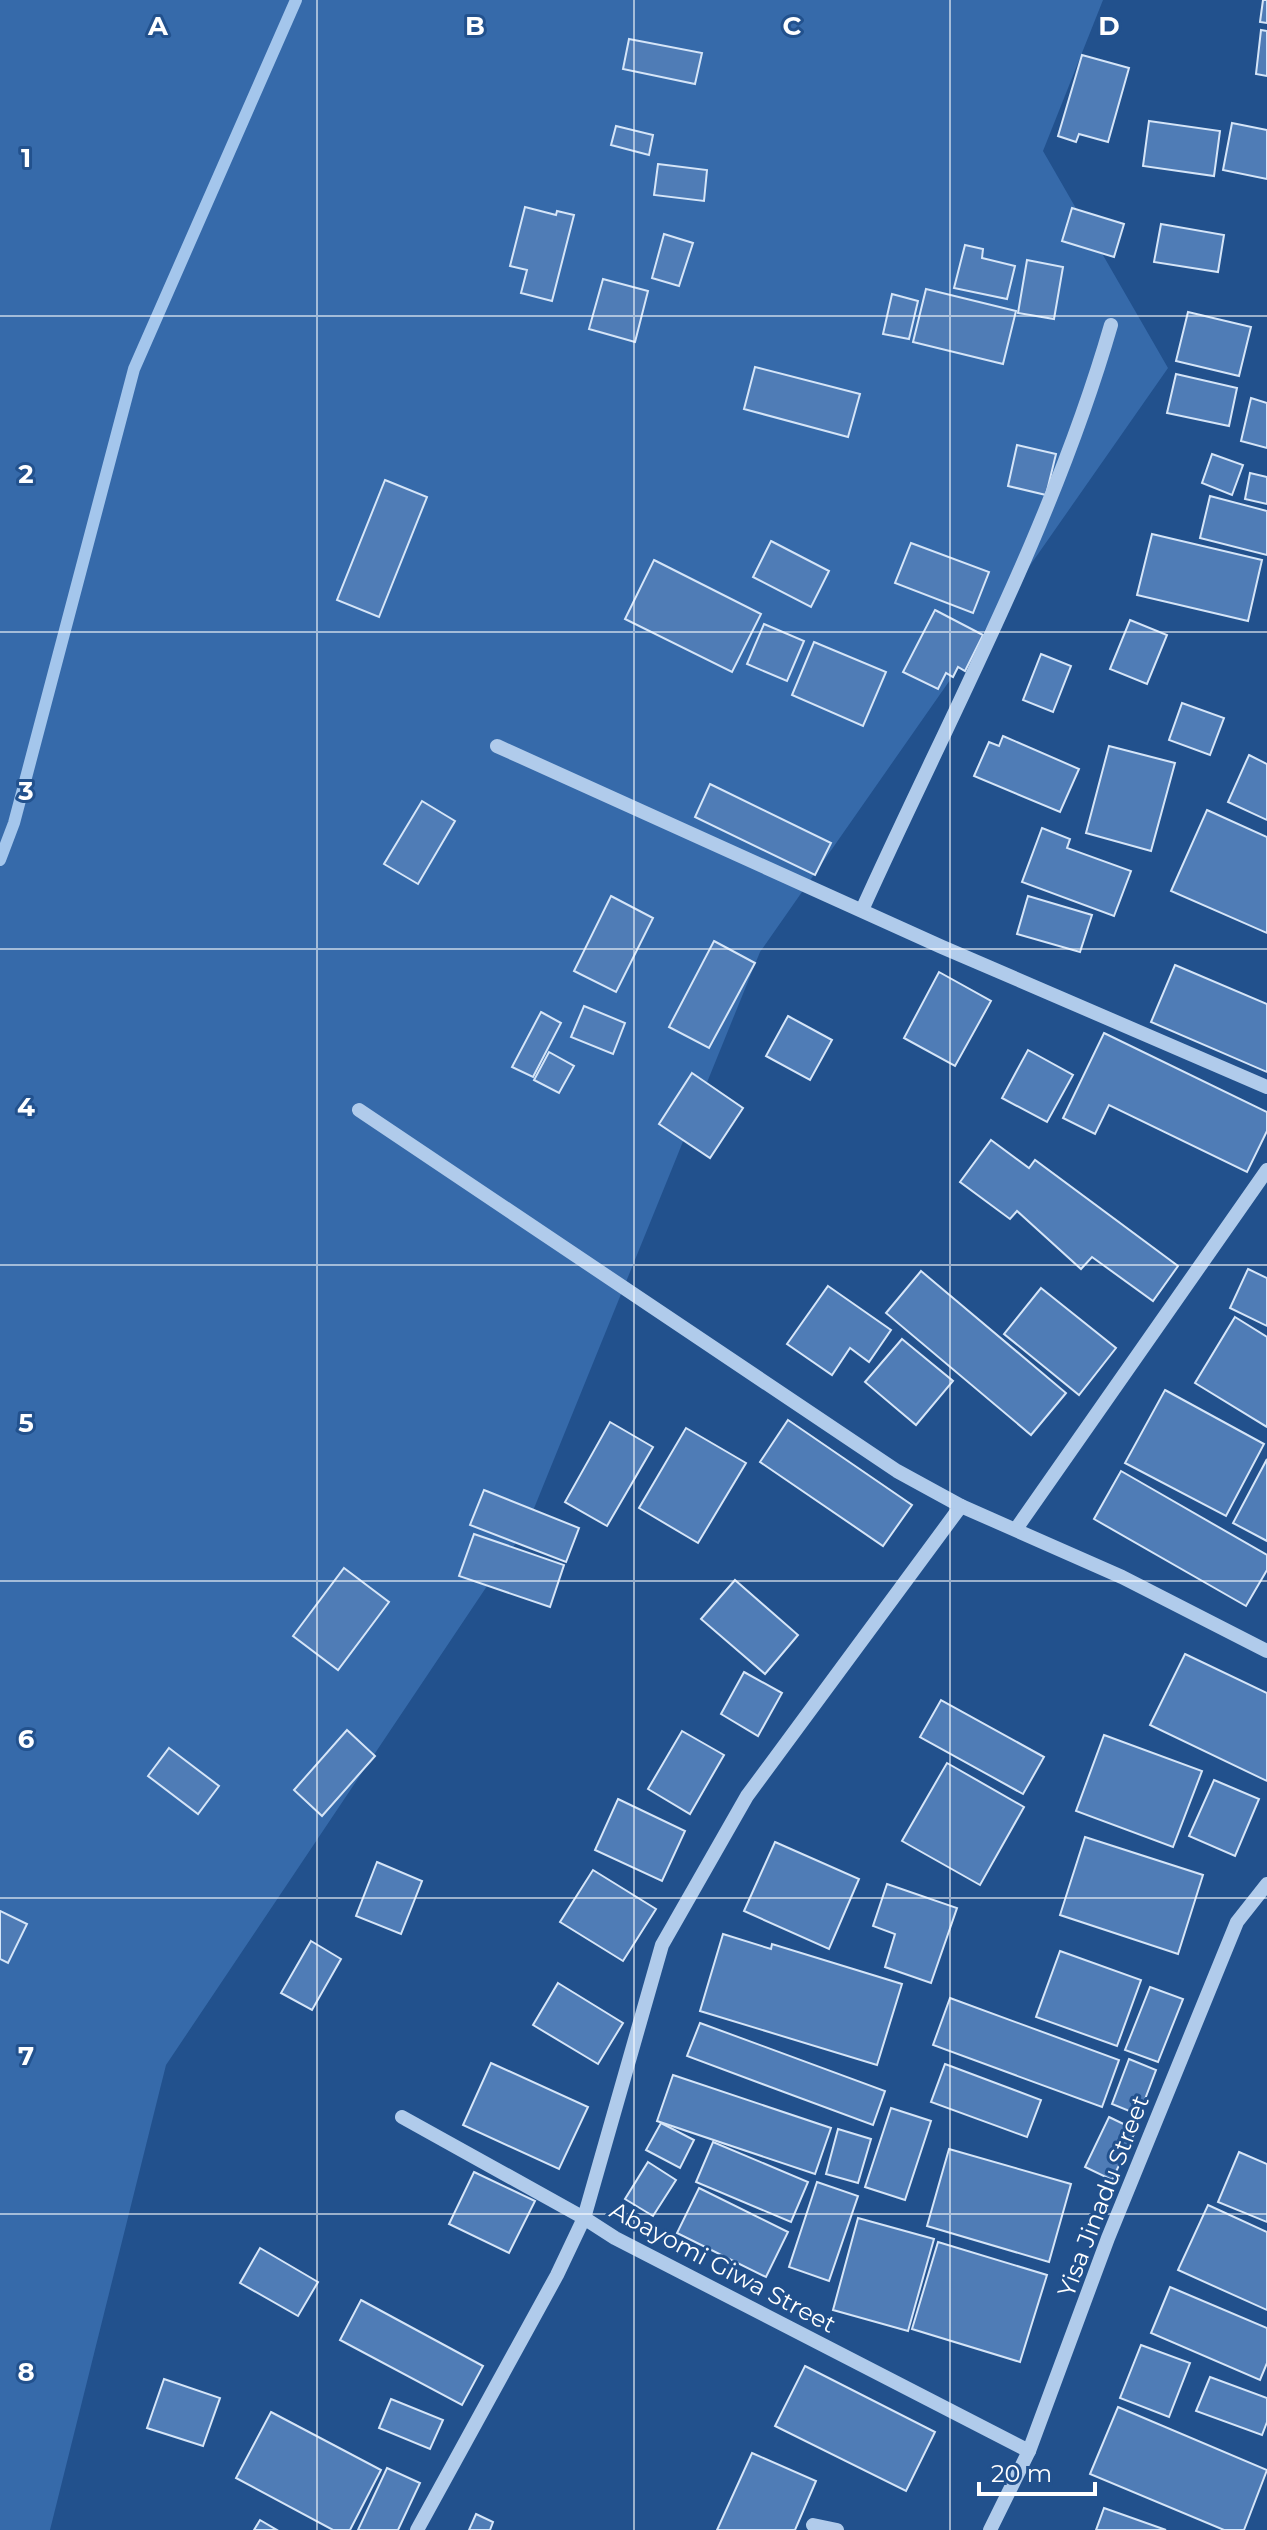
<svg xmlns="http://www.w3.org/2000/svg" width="1267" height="2530" font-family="Montserrat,sans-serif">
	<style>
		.green { fill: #366aaa }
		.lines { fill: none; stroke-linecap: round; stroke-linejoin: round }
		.stream { stroke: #a4c6ec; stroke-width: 12 }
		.building { fill: #4f7cb6; stroke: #d5e5f8; stroke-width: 2 }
		.minor { stroke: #b0cbeb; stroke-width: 14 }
		.grid { fill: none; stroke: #fff; stroke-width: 2; stroke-opacity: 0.55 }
		.labels { text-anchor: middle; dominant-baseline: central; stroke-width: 6; stroke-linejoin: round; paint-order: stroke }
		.street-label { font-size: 24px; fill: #fff; stroke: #22518d }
		.grid-label { font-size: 26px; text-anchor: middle; font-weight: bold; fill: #fff; stroke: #22518d; stroke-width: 6; stroke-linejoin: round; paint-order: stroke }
	</style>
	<rect width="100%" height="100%" fill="#22518d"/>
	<polygon class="green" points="0,0 1103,0 1043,151 1168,368 760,952 526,1528 166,2065 50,2530 0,2530"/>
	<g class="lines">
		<polyline class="stream" points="0,860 14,823 134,369 296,0"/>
	</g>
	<g class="building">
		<polygon points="1263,0 1267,0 1267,23 1260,22"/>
		<polygon points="1261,30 1267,31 1267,76 1256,74"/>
		<polygon points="629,39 702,53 695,84 623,69"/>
		<polygon points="1082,55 1129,68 1108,142 1079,134 1076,142 1058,136"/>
		<polygon points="1149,121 1220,131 1214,176 1143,166"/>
		<polygon points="1232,123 1267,130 1267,179 1223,170"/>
		<polygon points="616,126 653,135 649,155 611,145"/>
		<polygon points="658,164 707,170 704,201 654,195"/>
		<polygon points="525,207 556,215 557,211 574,215 552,301 521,293 527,270 510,266"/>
		<polygon points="1072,208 1124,224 1114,257 1062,241"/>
		<polygon points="1161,224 1224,235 1218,272 1154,262"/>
		<polygon points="664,234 693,243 679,286 652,278"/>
		<polygon points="965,245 983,249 982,258 1015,266 1007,299 954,288"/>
		<polygon points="1027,260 1063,267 1054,319 1018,313"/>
		<polygon points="603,279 648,291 635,342 589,329"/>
		<polygon points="926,289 1016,311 1003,364 913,342"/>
		<polygon points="892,294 918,301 909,339 883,334"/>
		<polygon points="1188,312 1251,327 1239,376 1176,361"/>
		<polygon points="755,367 860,394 848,437 744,409"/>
		<polygon points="1176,374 1237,388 1229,426 1167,413"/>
		<polygon points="1251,398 1267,403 1267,448 1241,441"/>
		<polygon points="1017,445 1056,454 1046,495 1008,486"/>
		<polygon points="1212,454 1243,465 1232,495 1202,483"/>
		<polygon points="1250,473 1267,477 1267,504 1245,499"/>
		<polygon points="385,480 427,497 379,617 337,600"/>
		<polygon points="1210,496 1267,511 1267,555 1200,538"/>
		<polygon points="1152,534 1262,560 1248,621 1137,595"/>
		<polygon points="771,541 829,571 811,607 753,577"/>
		<polygon points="911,543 989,572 973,613 895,583"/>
		<polygon points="654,560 761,614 732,672 625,619"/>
		<polygon points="935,610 983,635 965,671 958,667 953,677 946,673 938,689 903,672"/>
		<polygon points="1130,620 1167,635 1147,684 1110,669"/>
		<polygon points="764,624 804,641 787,681 747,664"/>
		<polygon points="814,642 886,672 863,726 792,695"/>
		<polygon points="1041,654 1071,666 1053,712 1023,700"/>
		<polygon points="1182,703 1224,718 1210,755 1169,740"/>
		<polygon points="1003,736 1079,769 1060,812 974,776 989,742 999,746"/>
		<polygon points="1109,746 1175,763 1151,851 1086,833"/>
		<polygon points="1249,755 1267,764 1267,820 1228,802"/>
		<polygon points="710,784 831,843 815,875 695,817"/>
		<polygon points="422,801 455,821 418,884 384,864"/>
		<polygon points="1207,810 1267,837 1267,933 1171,891"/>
		<polygon points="1042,828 1070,839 1067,848 1131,871 1114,916 1022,882"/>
		<polygon points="611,896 653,918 616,992 574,971"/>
		<polygon points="1028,896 1092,915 1080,952 1017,934"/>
		<polygon points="714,941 755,963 709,1048 669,1027"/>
		<polygon points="1175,965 1267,1004 1267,1072 1151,1022"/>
		<polygon points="939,972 991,1001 955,1066 904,1038"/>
		<polygon points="584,1006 625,1023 613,1054 571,1037"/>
		<polygon points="541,1012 561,1023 533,1077 512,1067"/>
		<polygon points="788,1016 832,1040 810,1080 766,1056"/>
		<polygon points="1104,1033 1267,1112 1267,1131 1247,1172 1109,1105 1095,1134 1063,1118"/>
		<polygon points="1028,1050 1073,1075 1047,1122 1002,1098"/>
		<polygon points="549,1052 574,1066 559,1093 534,1080"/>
		<polygon points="692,1073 743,1108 710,1158 659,1124"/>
		<polygon points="991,1140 1029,1168 1035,1160 1178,1266 1153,1301 1092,1257 1081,1269 1017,1211 1010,1219 960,1182"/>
		<polygon points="1248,1269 1267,1278 1267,1326 1230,1308"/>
		<polygon points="921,1271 1066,1393 1031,1435 886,1313"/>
		<polygon points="828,1286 891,1330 869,1362 850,1348 832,1375 787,1344"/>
		<polygon points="1041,1288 1116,1348 1079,1395 1004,1334"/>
		<polygon points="1235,1317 1267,1337 1267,1427 1195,1383"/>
		<polygon points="902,1339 953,1381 916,1425 865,1382"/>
		<polygon points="1165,1390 1264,1444 1226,1516 1125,1463"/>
		<polygon points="788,1420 912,1505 883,1546 760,1462"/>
		<polygon points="610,1422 653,1447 607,1526 565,1502"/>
		<polygon points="686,1428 746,1463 698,1543 639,1508"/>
		<polygon points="1267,1459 1267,1541 1233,1523"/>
		<polygon points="1121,1471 1267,1555 1267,1570 1246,1606 1094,1519"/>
		<polygon points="484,1490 579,1528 566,1562 470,1525"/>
		<polygon points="474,1534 564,1565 550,1607 459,1576"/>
		<polygon points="344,1568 389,1602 338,1670 293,1636"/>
		<polygon points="735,1580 798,1635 765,1674 701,1619"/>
		<polygon points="1185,1654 1267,1693 1267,1781 1150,1725"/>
		<polygon points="744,1672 782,1693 758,1736 721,1714"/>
		<polygon points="941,1700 1044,1757 1023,1794 920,1737"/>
		<polygon points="347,1730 375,1756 322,1816 294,1790"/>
		<polygon points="682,1731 724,1755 690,1814 648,1789"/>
		<polygon points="1104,1735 1202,1771 1173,1847 1076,1811"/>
		<polygon points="169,1748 219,1786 198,1814 148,1776"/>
		<polygon points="947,1763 1024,1807 980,1885 902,1841"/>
		<polygon points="1214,1780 1259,1799 1235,1856 1189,1836"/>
		<polygon points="618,1799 685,1831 662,1881 595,1850"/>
		<polygon points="1085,1837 1203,1875 1178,1954 1060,1915"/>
		<polygon points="775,1842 859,1879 829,1949 744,1911"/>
		<polygon points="377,1862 422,1881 401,1934 356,1916"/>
		<polygon points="593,1870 656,1909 623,1961 560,1922"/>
		<polygon points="887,1884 957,1908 931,1983 885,1967 895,1934 873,1926"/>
		<polygon points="0,1911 27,1924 8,1963 0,1959"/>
		<polygon points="723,1934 771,1949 772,1944 902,1984 877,2065 700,2011"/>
		<polygon points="311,1941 341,1959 312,2010 281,1993"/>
		<polygon points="1060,1951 1141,1980 1117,2046 1036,2017"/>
		<polygon points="558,1983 623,2023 598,2064 533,2025"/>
		<polygon points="1150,1987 1183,1999 1158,2062 1125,2050"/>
		<polygon points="950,1998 1119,2060 1102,2107 933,2045"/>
		<polygon points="700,2023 885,2091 873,2125 687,2056"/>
		<polygon points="1129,2059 1156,2070 1139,2115 1112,2104"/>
		<polygon points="491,2063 588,2107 559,2169 463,2125"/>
		<polygon points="945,2064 1041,2100 1027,2137 931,2102"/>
		<polygon points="673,2075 831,2128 815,2174 657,2121"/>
		<polygon points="891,2108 931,2121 905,2200 865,2187"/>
		<polygon points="1109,2117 1136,2130 1112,2180 1085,2167"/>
		<polygon points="661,2123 694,2140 680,2168 646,2150"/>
		<polygon points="838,2129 871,2139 858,2183 826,2174"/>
		<polygon points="713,2142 808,2182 791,2222 696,2182"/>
		<polygon points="949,2149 1071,2184 1049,2262 927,2226"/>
		<polygon points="1239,2152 1267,2164 1267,2222 1218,2202"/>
		<polygon points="648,2162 676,2180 653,2216 625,2199"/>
		<polygon points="474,2172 535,2201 509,2253 449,2224"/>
		<polygon points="817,2182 858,2196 829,2281 789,2267"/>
		<polygon points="699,2188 788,2232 766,2277 677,2233"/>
		<polygon points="1208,2205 1267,2232 1267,2310 1178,2270"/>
		<polygon points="858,2218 934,2239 908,2331 833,2310"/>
		<polygon points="938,2242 1047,2275 1020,2362 912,2329"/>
		<polygon points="260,2248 318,2282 298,2316 240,2283"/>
		<polygon points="1170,2287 1267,2328 1267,2363 1260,2380 1151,2333"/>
		<polygon points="361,2300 483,2366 462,2405 340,2340"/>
		<polygon points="1141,2345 1190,2363 1169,2417 1120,2398"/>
		<polygon points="805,2366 935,2432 906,2491 775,2426"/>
		<polygon points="1210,2377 1267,2398 1267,2422 1262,2435 1196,2411"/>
		<polygon points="164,2379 220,2398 203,2446 147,2428"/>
		<polygon points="391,2399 443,2420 430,2449 379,2428"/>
		<polygon points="1118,2407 1267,2470 1244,2530 1224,2530 1090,2474"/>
		<polygon points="271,2412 381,2470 350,2530 333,2530 236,2478"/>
		<polygon points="752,2453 816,2481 795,2530 717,2530"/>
		<polygon points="387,2468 420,2483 398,2530 358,2530"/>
		<polygon points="1104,2508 1166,2530 1096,2530"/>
		<polygon points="476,2514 493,2522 490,2530 469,2530"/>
		<polygon points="260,2520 277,2530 254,2530"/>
	</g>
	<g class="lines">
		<g class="minor">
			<polyline points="497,746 942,947 1267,1087"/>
			<path d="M862,910C949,717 1052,529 1111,325"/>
			<polyline points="359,1110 897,1471 961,1506 1122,1577 1267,1651"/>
			<polyline points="1016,1529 1267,1170"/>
			<polyline points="402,2117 584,2218 662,1945 747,1796 961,1506"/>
			<polyline points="813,2525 837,2530"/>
			<polyline points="417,2530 557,2275 584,2218 615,2238 1029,2451"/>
			<polyline points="990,2530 1029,2451 1108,2238 1237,1922 1267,1884"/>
		</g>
	</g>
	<path class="grid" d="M317,0V2530M634,0V2530M950,0V2530M0,316H1267M0,632H1267M0,949H1267M0,1265H1267M0,1581H1267M0,1898H1267M0,2214H1267"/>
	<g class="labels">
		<g class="street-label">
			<text transform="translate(1103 2196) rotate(-69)">Yisa Jinadu Street</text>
			<text transform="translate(723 2267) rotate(28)">Abayomi Giwa Street</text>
		</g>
	</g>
	<g class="grid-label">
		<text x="158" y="35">A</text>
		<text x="475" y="35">B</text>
		<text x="792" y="35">C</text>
		<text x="1109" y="35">D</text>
		<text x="26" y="167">1</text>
		<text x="26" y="483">2</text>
		<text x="26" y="800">3</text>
		<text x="26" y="1116">4</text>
		<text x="26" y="1432">5</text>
		<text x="26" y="1748">6</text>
		<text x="26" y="2065">7</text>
		<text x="26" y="2381">8</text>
	</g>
	<path d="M979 2482v12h116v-12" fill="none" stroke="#ffffff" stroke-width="4"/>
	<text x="991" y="2482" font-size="24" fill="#ffffff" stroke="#22518d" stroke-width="6" paint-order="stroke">20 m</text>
</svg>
